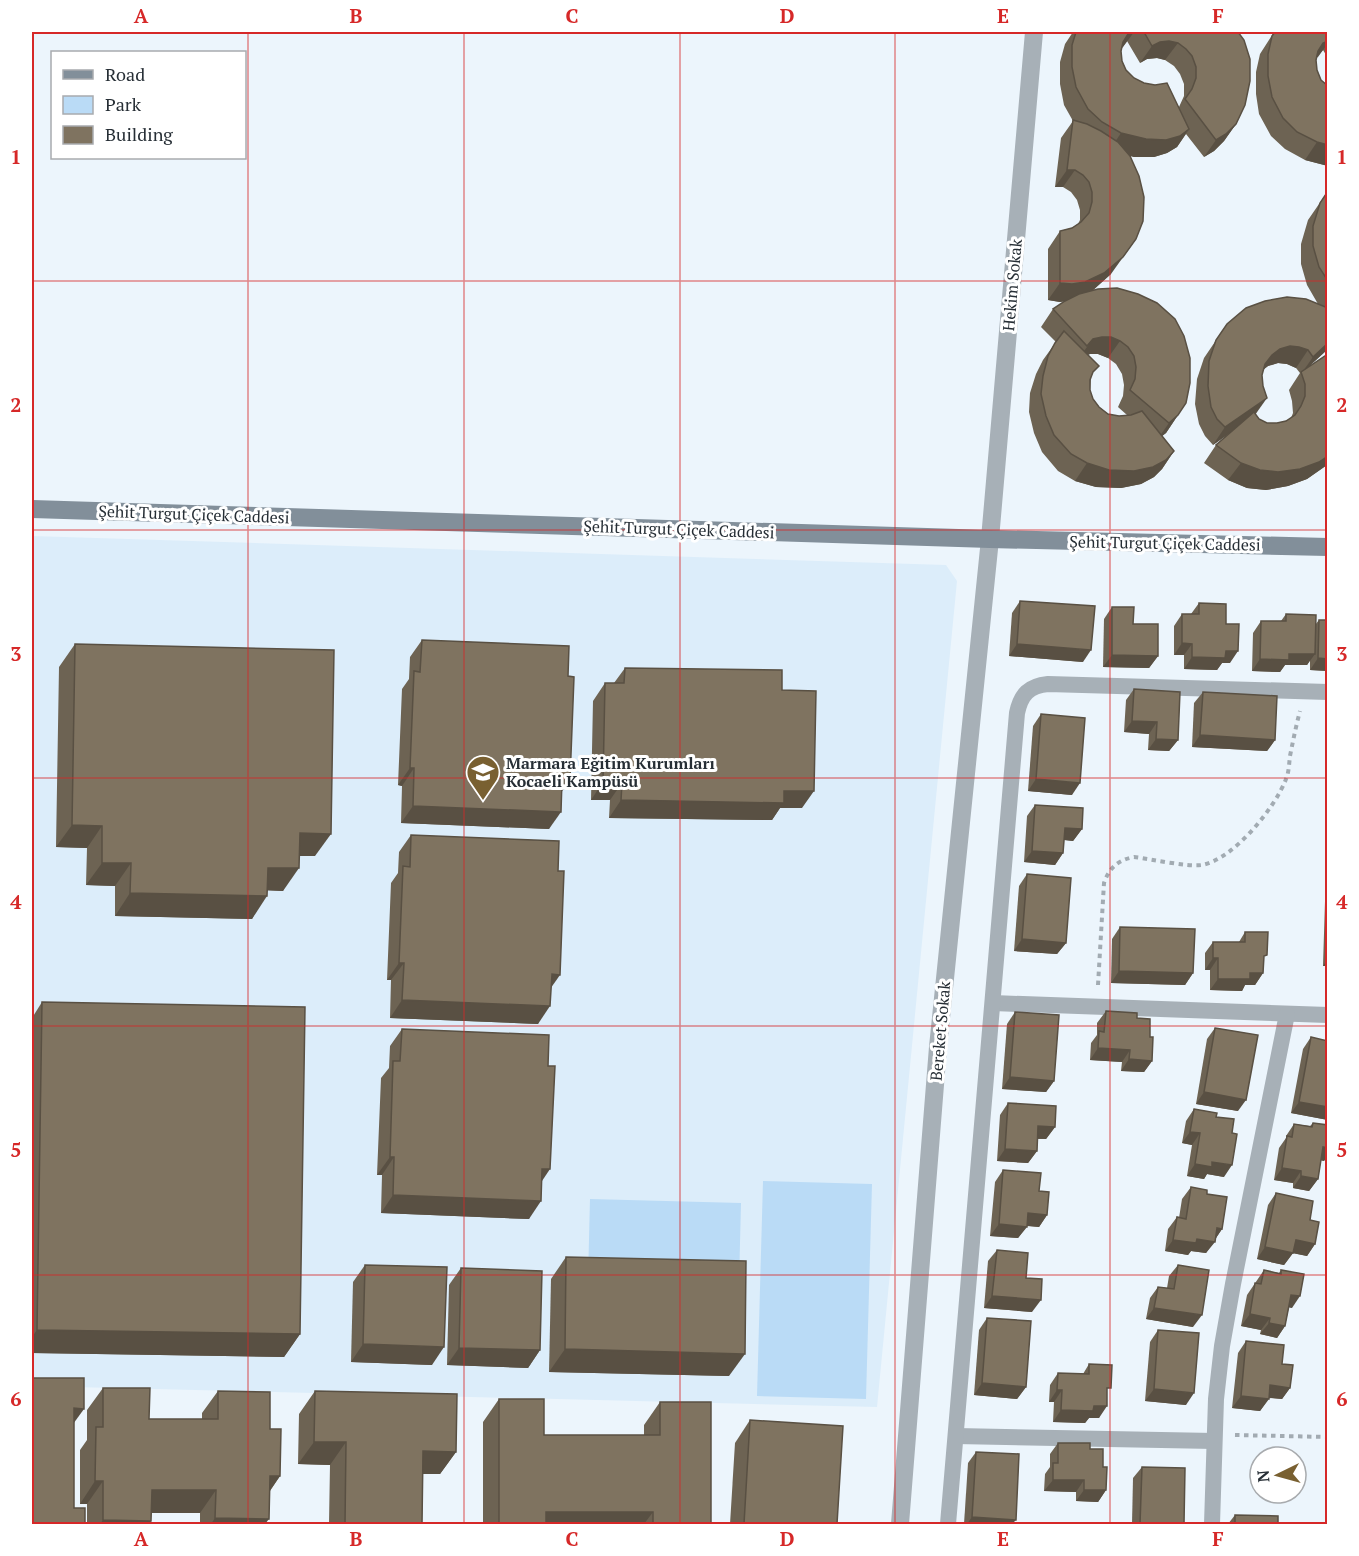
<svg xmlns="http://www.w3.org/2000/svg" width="1359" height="1556" font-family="'PT Serif',serif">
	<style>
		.built { fill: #dcedfa }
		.green { fill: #badbf6 }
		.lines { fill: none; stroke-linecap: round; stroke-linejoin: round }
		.path { stroke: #a2abb2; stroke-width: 4; stroke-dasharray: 4.5 4.5; stroke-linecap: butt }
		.lane { stroke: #a7b0b7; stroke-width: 16 }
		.street { stroke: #a7b0b7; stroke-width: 18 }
		.secondary { stroke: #828f9a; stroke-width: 18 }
		.wall { fill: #6d6353; fill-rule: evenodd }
		.shaded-wall { fill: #595043 }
		.building { fill: #7f7360; stroke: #595043; stroke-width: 1.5 }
		.grid { fill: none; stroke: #d62828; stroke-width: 1.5; stroke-opacity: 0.55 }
		.labels { text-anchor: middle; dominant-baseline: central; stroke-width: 6; stroke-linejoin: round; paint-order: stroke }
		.street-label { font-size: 16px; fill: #262e35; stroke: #fff }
		.poi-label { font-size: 16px; font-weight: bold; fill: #262e35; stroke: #fff; text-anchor: start }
		.neatline { fill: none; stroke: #d62828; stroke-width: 2 }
		.grid-label { font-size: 20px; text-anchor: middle; font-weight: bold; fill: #d62828 }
	</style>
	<rect width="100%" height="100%" fill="#ecf5fc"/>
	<polygon class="built" points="32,536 946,565 957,581 877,1407 32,1386"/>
	<g class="green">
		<polygon points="763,1181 872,1184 866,1399 757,1396"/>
		<polygon points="590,1199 741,1203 739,1284 588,1280"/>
	</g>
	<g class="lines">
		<g class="path">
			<path d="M1098,985L1104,883C1109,868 1118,860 1134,857C1151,859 1186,867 1202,865C1234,859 1275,808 1286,779C1289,772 1289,764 1290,756C1293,741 1296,726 1300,711"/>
			<polyline points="1235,1435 1328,1437"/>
		</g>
		<g class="lane">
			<polyline points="993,1003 1328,1015"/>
			<polyline points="956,1436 1214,1441"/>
			<path d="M948,1524L1017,713C1021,694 1029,686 1048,684L1328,692"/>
			<polyline points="1212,1524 1216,1399 1222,1346 1233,1284 1287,1014"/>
		</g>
		<polyline class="street" points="900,1524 938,1047 990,539 1034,32"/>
		<polyline class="secondary" points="32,509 990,539 1328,547"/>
	</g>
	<g class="wall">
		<path d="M1073,32H1238L1236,124L1224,141L1214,151L1204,157L1186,134L1177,147L1167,153L1154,157H1134L1129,155L1111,274L1092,291L1178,415L1166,433L1162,436L1174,451L1162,469L1154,477L1141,484L1121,488L1096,487L1075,481L1058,471L1042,452L1034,433L1029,412L1030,393L1036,374L1043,360L1056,342L1041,327L1053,309L1065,301L1060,302L1048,300V249L1060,231L1072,228L1078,224L1080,220V210L1077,200L1071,192L1063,187H1055L1061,138L1073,121L1064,105L1060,84V62L1065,44ZM1127,41L1140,63L1147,59L1157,58L1165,60L1174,66L1180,74L1184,84V96L1179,107L1155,85L1144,83L1134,78L1126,70L1122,61L1121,51L1122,48ZM1090,354H1098L1108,358L1116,364L1122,374L1124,385L1123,396L1118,407L1127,415L1119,416L1108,414L1099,407L1093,399L1090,390L1091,378L1088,355Z"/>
		<polygon points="1274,32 1328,32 1328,58 1323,50 1317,57 1316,60 1317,70 1321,80 1328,86 1328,166 1305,160 1285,149 1271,136 1259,114 1256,94 1256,72 1260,54"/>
		<path d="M1328,191V349L1308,367L1327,465L1307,479L1288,486L1266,490L1247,488L1228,480L1204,463L1216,445L1234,430L1213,445L1205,436L1199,424L1195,404L1197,379L1204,358L1227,324L1318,304L1307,285L1301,264V244L1308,220ZM1278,363L1287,364L1296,368L1300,373L1289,390L1292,401L1293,413L1291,418L1286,421L1277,423H1267L1259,419L1255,414L1262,375L1263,370L1268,366Z"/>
		<polygon points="1020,601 1083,662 1009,656 1012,613"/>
		<polygon points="1199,603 1226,624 1230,663 1222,663 1217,670 1184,669 1184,655 1174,655 1174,626 1182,614 1191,614"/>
		<polygon points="1112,607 1133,624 1158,656 1149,668 1103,667 1104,619"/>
		<polygon points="1286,614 1315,625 1319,620 1328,620 1328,671 1310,670 1310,660 1307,665 1285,665 1280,672 1252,671 1253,633 1261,621 1281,621"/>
		<polygon points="422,640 562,792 549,829 401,823 402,786 398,785 402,689 409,679 410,657"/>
		<polygon points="75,644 315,856 299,856 283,891 268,890 252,919 115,916 115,886 86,885 87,848 56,847 59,667"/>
		<polygon points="625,668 782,690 802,808 780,808 772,820 609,818 610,800 591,800 593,701 605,683 614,683"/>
		<polygon points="1134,689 1178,740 1169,751 1148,750 1149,734 1124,732 1126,700"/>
		<polygon points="1203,692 1275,740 1267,751 1192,747 1194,703"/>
		<polygon points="1041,714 1072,795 1028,791 1033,726"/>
		<polygon points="1035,805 1082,829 1073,841 1064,840 1063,853 1055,865 1024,862 1027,816"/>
		<polygon points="1328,813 1328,878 1325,878"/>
		<polygon points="411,835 551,987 538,1024 390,1018 391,980 387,980 391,883 398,873 399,852"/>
		<polygon points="1027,874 1066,943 1057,954 1014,951 1019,886"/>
		<polygon points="1328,897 1328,966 1323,966 1325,901"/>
		<polygon points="1120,927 1193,973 1185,985 1111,983 1112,939"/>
		<polygon points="1245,932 1264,961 1263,973 1255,985 1245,985 1242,991 1210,990 1210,970 1205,970 1205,953 1213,942 1239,942"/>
		<polygon points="42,1002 300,1334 284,1357 32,1353 32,1018"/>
		<polygon points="1106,1011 1137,1018 1150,1037 1152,1061 1144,1072 1121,1071 1122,1062 1090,1060 1091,1043 1097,1035 1097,1023"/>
		<polygon points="1015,1012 1054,1081 1046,1092 1002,1089 1007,1024"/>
		<polygon points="1215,1028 1238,1111 1196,1104 1207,1039"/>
		<polygon points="402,1029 542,1182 529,1219 381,1213 382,1175 377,1175 381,1078 389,1068 390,1046"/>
		<polygon points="1311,1037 1328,1120 1291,1113 1303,1049"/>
		<polygon points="1008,1103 1055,1127 1046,1139 1037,1139 1037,1151 1028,1163 997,1161 1000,1115"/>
		<polygon points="1194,1109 1216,1117 1224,1177 1207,1174 1204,1179 1187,1176 1192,1145 1182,1143 1186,1121"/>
		<polygon points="1313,1123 1328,1125 1328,1155 1324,1161 1321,1160 1318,1179 1309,1191 1293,1188 1293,1183 1274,1180 1279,1148 1286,1138 1286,1136 1294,1124 1310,1126"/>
		<polygon points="1003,1170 1039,1191 1047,1215 1039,1227 1027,1226 1018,1238 990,1236 995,1182"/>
		<polygon points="1191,1187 1207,1194 1222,1229 1206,1253 1191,1251 1188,1255 1165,1251 1168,1229 1177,1217 1179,1218 1182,1199"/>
		<polygon points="1276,1193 1310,1220 1315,1244 1307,1256 1293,1253 1284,1265 1257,1259 1268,1205"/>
		<polygon points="997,1250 1026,1278 1032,1312 984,1308 988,1261"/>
		<polygon points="566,1257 729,1376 549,1372 551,1279"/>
		<polygon points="365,1265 432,1365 351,1362 353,1282"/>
		<polygon points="1178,1265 1193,1327 1146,1319 1150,1298 1158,1287 1167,1288 1169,1276"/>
		<polygon points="461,1268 540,1350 528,1368 447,1365 449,1285"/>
		<polygon points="1264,1270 1279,1273 1281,1270 1292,1308 1289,1307 1285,1326 1277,1338 1260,1334 1261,1330 1241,1326 1247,1295"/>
		<polygon points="987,1318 1026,1387 1017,1399 974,1395 979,1330"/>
		<polygon points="1158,1330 1186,1405 1145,1401 1150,1342"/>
		<polygon points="1246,1341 1282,1364 1290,1388 1282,1399 1269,1398 1260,1411 1232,1408 1238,1353"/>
		<polygon points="1089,1364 1107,1394 1099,1418 1089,1418 1085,1423 1053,1422 1054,1402 1049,1402 1050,1385 1058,1373 1083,1374"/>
		<polygon points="103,1388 149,1419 202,1419 202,1413 218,1391 270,1429 280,1476 270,1491 265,1524 200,1524 200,1513 151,1513 151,1521 149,1524 87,1524 87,1504 80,1504 80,1450 87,1440 87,1410"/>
		<polygon points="315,1391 456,1452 440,1474 423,1474 422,1524 329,1524 330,1465 298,1464 299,1414"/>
		<polygon points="499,1399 544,1435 644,1435 644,1425 660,1402 711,1524 483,1524 483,1422"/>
		<polygon points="750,1420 837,1524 730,1524 735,1443"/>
		<polygon points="1058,1443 1090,1449 1103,1467 1106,1490 1098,1502 1076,1501 1076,1492 1044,1491 1045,1474 1050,1467 1050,1454"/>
		<polygon points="976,1452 1012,1524 964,1524 968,1463"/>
		<polygon points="1142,1467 1184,1524 1132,1524 1133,1478"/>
		<polygon points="1235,1515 1278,1524 1228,1524"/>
	</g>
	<g class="shaded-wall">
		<polygon points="1132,32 1134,32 1123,47 1116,51 1128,34"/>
		<polygon points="1169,41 1178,43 1165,60 1157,58 1147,59 1140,63 1152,46 1160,42"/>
		<polygon points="1328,41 1328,43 1318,57 1311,61 1323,43"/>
		<polygon points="1236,124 1224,141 1214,151 1204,157 1216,140"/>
		<polygon points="1189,129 1177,147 1167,153 1154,157 1134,157 1109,151 1121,133"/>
		<polygon points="1317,142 1328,145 1328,166 1305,160"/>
		<polygon points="1067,170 1075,170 1063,187 1055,187"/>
		<polygon points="1136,239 1111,274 1092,291 1073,300 1060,302 1048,300 1060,283"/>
		<polygon points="1102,337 1111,337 1120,341 1108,358 1098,354 1090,354 1080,357 1075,363 1093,339"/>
		<polygon points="1328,343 1328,349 1301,374 1313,357"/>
		<polygon points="1290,346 1299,347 1308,350 1296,368 1287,364 1278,363 1268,366 1260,372 1253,381 1272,355 1280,349"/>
		<polygon points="1267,398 1255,415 1213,445 1225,427"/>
		<polygon points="1178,415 1166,433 1157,440 1169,423"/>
		<polygon points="1174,451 1162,469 1154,477 1141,484 1121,488 1096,487 1075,481 1087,463"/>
		<polygon points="1328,456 1327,465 1307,479 1288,486 1266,490 1247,488 1228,480 1241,463"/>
		<polygon points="1182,643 1192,644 1184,655 1174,655"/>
		<polygon points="1017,644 1091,650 1083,662 1009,656"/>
		<polygon points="1226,651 1238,651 1230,663 1222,663 1217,670 1184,669 1192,657"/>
		<polygon points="1289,654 1315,654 1307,665 1285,665 1280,672 1252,671 1260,659"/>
		<polygon points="1112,655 1158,656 1149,668 1103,667"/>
		<polygon points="1318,658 1328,659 1328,671 1310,670"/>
		<polygon points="1132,721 1157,722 1149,734 1124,732"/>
		<polygon points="1200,735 1275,740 1267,751 1192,747"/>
		<polygon points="1156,739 1178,740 1169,751 1148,750"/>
		<polygon points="410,768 414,768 402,786 398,785"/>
		<polygon points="1036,779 1080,783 1072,795 1028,791"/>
		<polygon points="562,780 570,780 558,797"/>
		<polygon points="603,782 622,783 610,800 591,800"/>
		<polygon points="784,791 814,791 802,808 780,808 772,820 609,818 621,800"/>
		<polygon points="413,806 561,812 549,829 401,823"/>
		<polygon points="72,825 102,826 87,848 56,847"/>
		<polygon points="1065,828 1082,829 1073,841 1057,839"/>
		<polygon points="300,833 331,834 315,856 284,856"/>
		<polygon points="1032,851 1063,853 1055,865 1024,862"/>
		<polygon points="102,863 131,863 115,886 86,885"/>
		<polygon points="268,868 299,868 283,891 252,890"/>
		<polygon points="130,893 267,896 252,919 115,916"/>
		<polygon points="1022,939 1066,943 1057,954 1014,951"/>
		<polygon points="1213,958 1218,958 1210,970 1205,970"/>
		<polygon points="1328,959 1328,966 1323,966"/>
		<polygon points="399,963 404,963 391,980 387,980"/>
		<polygon points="1119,971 1193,973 1185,985 1111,983"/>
		<polygon points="1250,973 1263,973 1255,985 1245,985 1242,991 1210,990 1218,979"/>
		<polygon points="552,974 560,975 548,992"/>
		<polygon points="402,1000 550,1006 538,1024 390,1018"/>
		<polygon points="1098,1048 1130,1050 1122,1062 1090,1060"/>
		<polygon points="1129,1059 1152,1061 1144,1072 1121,1071"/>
		<polygon points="1010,1077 1054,1081 1046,1092 1002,1089"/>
		<polygon points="1204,1092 1246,1100 1238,1111 1196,1104"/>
		<polygon points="1299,1102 1328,1107 1328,1120 1291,1113"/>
		<polygon points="1038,1126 1055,1127 1046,1139 1030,1138"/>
		<polygon points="1190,1132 1200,1133 1192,1145 1182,1143"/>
		<polygon points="1323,1147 1328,1148 1328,1155 1324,1161 1315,1159"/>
		<polygon points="1005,1149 1037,1151 1028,1163 997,1161"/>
		<polygon points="390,1157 394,1157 382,1175 377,1175"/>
		<polygon points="1212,1162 1232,1165 1224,1177 1207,1174 1204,1179 1187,1176 1195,1164"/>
		<polygon points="1282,1168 1301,1171 1293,1183 1274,1180"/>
		<polygon points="542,1169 550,1169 538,1187"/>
		<polygon points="1301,1176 1318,1179 1309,1191 1293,1188"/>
		<polygon points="393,1195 541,1201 529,1219 381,1213"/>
		<polygon points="1028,1213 1047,1215 1039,1227 1020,1225"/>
		<polygon points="999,1224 1027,1227 1018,1238 990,1236"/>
		<polygon points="1217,1228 1222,1229 1214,1241"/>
		<polygon points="1197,1239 1215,1242 1206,1253 1191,1251 1188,1255 1165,1251 1173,1240"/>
		<polygon points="1296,1240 1315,1244 1307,1256 1287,1252"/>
		<polygon points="1265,1247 1293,1253 1284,1265 1257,1259"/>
		<polygon points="1291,1295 1300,1296 1292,1308 1283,1306"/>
		<polygon points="992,1296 1041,1300 1032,1312 984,1308"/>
		<polygon points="1154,1308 1202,1315 1193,1327 1146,1319"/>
		<polygon points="1250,1314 1270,1318 1261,1330 1241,1326"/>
		<polygon points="1269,1323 1285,1326 1277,1338 1260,1334"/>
		<polygon points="37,1330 300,1334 284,1357 32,1353 32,1337"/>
		<polygon points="363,1344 444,1347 432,1365 351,1362"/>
		<polygon points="459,1348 540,1350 528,1368 447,1365"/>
		<polygon points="565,1349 745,1354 729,1376 549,1372"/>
		<polygon points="982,1383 1026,1387 1017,1399 974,1395"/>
		<polygon points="1270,1385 1290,1388 1282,1399 1262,1397"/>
		<polygon points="1154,1389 1194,1393 1186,1405 1145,1401"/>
		<polygon points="1057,1390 1062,1390 1054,1402 1049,1402"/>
		<polygon points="1241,1396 1269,1399 1260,1411 1232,1408"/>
		<polygon points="1094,1406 1107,1406 1099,1418 1089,1418 1085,1423 1053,1422 1061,1410"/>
		<polygon points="74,1408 84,1409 68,1431"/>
		<polygon points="314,1442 346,1442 330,1465 298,1464"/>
		<polygon points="423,1451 456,1452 440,1474 407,1474"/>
		<polygon points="270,1476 280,1476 264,1499"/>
		<polygon points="1053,1480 1084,1480 1076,1492 1044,1491"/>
		<polygon points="95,1481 103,1481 87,1504 80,1504"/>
		<polygon points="152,1490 216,1490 200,1513 136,1513"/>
		<polygon points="1084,1490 1106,1490 1098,1502 1076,1501"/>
		<polygon points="546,1512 653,1512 644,1524 537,1524"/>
		<polygon points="972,1517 1016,1520 1012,1524 967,1524"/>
		<polygon points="215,1518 269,1519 265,1524 211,1524"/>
		<polygon points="103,1520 151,1521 149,1524 100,1524"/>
	</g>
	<g class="building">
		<polygon points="1076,32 1132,32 1128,34 1123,42 1121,51 1122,61 1126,70 1134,78 1144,83 1155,85 1167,83 1189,129 1180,136 1166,140 1146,139 1121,133 1102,122 1088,109 1076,87 1072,67 1072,45"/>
		<polygon points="1144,32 1238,32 1244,40 1250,59 1250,81 1245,105 1236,124 1226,134 1216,140 1185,99 1192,89 1196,78 1196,67 1192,56 1186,49 1178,43 1169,41 1160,42 1152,46"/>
		<polygon points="1275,32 1325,32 1328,35 1328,41 1323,43 1318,51 1316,60 1317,70 1321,80 1328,86 1328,145 1317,142 1297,132 1283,118 1272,97 1268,76 1268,54 1272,36"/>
		<polygon points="1073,120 1087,124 1101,131 1118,142 1130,156 1139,176 1144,197 1143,221 1136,239 1123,257 1104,273 1085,282 1072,284 1060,283 1060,231 1072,228 1081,222 1089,213 1092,202 1092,192 1089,182 1083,175 1075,170 1067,170"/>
		<polygon points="1328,191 1328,281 1319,267 1313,246 1313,226 1320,203"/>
		<polygon points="1117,288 1138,294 1157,303 1175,319 1184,336 1190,358 1190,383 1186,403 1178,415 1169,423 1130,390 1135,379 1136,367 1134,356 1128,347 1120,341 1111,337 1102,337 1093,339 1087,346 1053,309 1065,301 1079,294 1098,289"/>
		<polygon points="1287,297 1306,299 1328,308 1328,343 1313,357 1308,350 1299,347 1290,346 1280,349 1272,355 1265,364 1262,375 1263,386 1267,398 1225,427 1217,419 1211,407 1208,386 1209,361 1216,340 1227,324 1246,308 1265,301"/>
		<polygon points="1064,331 1099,366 1093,372 1090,380 1090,390 1093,399 1099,407 1108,414 1119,416 1131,415 1142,411 1174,451 1166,460 1153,467 1134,471 1109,470 1087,463 1071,454 1054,435 1046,416 1041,394 1043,376 1048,356 1055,343"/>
		<polygon points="1328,354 1328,456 1319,462 1300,469 1278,472 1260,470 1241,463 1216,445 1254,412 1259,419 1267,423 1277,423 1286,421 1295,415 1301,406 1305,396 1305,384 1301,372"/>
		<polygon points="1020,601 1095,606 1091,650 1017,644"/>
		<polygon points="1199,603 1226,604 1226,624 1239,624 1238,651 1226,651 1225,658 1192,657 1192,644 1182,643 1182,614 1199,614"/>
		<polygon points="1112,607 1134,607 1133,624 1158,624 1158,656 1112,655"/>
		<polygon points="1286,614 1316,615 1315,654 1289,654 1289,660 1260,659 1261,621 1286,621"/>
		<polygon points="1319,620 1328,620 1328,659 1318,658"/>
		<polygon points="422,640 569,646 568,676 574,677 570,780 562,780 561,812 413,806 414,768 410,768 414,671 420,672"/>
		<polygon points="75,644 334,650 331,834 300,833 299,868 268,868 267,896 130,893 131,863 102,863 102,826 72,825"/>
		<polygon points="625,668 782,670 782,690 816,691 814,791 784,791 784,803 621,800 622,783 603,782 605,683 624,683"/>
		<polygon points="1134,689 1180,692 1178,740 1156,739 1157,722 1132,721"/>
		<polygon points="1203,692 1277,696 1275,740 1200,735"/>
		<polygon points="1041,714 1085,718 1080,783 1036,779"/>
		<polygon points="1035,805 1083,808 1082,829 1065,828 1063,853 1032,851"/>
		<polygon points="411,835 559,841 558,871 564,871 560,975 552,974 550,1006 402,1000 404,963 399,963 403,866 410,867"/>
		<polygon points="1027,874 1071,878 1066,943 1022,939"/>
		<polygon points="1120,927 1195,929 1193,973 1119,971"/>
		<polygon points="1245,932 1268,932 1267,955 1264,956 1263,973 1250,973 1250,979 1218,979 1218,958 1213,958 1213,942 1245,942"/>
		<polygon points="42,1002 305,1007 300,1334 37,1330"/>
		<polygon points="1106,1011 1137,1013 1137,1018 1150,1019 1150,1037 1153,1037 1152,1061 1129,1059 1130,1050 1098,1048 1099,1031 1104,1032"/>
		<polygon points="1015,1012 1059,1015 1054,1081 1010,1077"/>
		<polygon points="1215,1028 1258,1035 1246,1100 1204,1092"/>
		<polygon points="402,1029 549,1035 548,1066 555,1066 550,1169 542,1169 541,1201 393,1195 394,1157 390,1157 393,1061 400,1061"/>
		<polygon points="1311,1037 1328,1041 1328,1107 1299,1102"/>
		<polygon points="1008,1103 1056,1106 1055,1127 1038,1126 1037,1151 1005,1149"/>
		<polygon points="1194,1109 1217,1113 1216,1117 1234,1119 1232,1133 1237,1134 1232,1165 1212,1162 1212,1167 1195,1164 1200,1133 1190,1132"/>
		<polygon points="1313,1123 1328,1125 1328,1148 1323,1147 1318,1179 1301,1176 1301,1171 1282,1168 1287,1136 1292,1137 1294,1124 1312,1127"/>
		<polygon points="1003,1170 1041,1173 1039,1191 1049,1192 1047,1215 1028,1213 1027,1227 999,1224"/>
		<polygon points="1191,1187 1207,1190 1207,1194 1227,1197 1222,1229 1217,1228 1215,1242 1197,1239 1196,1243 1173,1240 1177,1217 1186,1219"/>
		<polygon points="1276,1193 1313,1201 1310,1220 1319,1222 1315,1244 1296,1240 1293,1253 1265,1247"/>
		<polygon points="997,1250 1028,1253 1026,1278 1042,1279 1041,1300 992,1296"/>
		<polygon points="566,1257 746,1261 745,1354 565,1349"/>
		<polygon points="365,1265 447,1267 444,1347 363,1344"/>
		<polygon points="1178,1265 1209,1270 1202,1315 1154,1308 1158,1287 1174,1289"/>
		<polygon points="461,1268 542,1271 540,1350 459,1348"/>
		<polygon points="1264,1270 1281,1274 1281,1270 1304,1274 1300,1296 1291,1295 1285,1326 1269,1323 1270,1318 1250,1314 1255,1283 1261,1284"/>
		<polygon points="987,1318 1031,1321 1026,1387 982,1383"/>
		<polygon points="1158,1330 1199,1333 1194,1393 1154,1389"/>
		<polygon points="1246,1341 1284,1345 1282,1364 1293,1365 1290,1388 1270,1385 1269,1399 1241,1396"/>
		<polygon points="1089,1364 1112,1365 1111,1388 1107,1388 1107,1406 1094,1406 1093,1411 1061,1410 1062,1390 1057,1390 1058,1373 1089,1374"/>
		<polygon points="32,1378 84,1378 84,1409 74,1408 74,1508 85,1508 85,1524 32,1524"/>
		<polygon points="103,1388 150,1388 149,1419 218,1419 218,1391 270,1392 270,1429 281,1429 280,1476 270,1476 269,1519 215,1518 216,1490 152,1490 151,1521 103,1520 103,1481 95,1481 96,1427 103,1427"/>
		<polygon points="315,1391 457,1394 456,1452 423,1451 422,1524 345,1524 346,1442 314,1442"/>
		<polygon points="499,1399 544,1399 544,1435 660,1435 660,1402 711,1402 711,1524 653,1524 653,1512 546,1512 546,1524 499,1524"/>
		<polygon points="750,1420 843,1426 837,1524 744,1524"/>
		<polygon points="1058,1443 1090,1443 1090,1449 1103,1449 1103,1467 1107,1467 1106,1490 1084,1490 1084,1480 1053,1480 1053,1463 1058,1463"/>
		<polygon points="976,1452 1019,1454 1016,1520 972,1517"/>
		<polygon points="1142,1467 1185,1468 1184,1524 1140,1524"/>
		<polygon points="1235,1515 1278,1516 1278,1524 1235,1524"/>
	</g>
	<path class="grid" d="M248,32V1524M464,32V1524M680,32V1524M895,32V1524M1110,32V1524M32,281H1328M32,530H1328M32,778H1328M32,1026H1328M32,1275H1328"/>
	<defs>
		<symbol id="school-pin" viewBox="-11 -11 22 30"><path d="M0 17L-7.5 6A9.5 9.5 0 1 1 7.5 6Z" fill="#796031" stroke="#fff"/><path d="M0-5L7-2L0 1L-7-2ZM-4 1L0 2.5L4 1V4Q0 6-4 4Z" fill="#fff"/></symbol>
	</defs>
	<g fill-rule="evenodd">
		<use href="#school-pin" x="464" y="753" width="38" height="52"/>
	</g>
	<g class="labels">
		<g class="street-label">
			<text transform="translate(1012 285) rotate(-85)">Hekim Sokak</text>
			<text transform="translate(194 514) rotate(2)">Şehit Turgut Çiçek Caddesi</text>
			<text transform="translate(679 529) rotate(2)">Şehit Turgut Çiçek Caddesi</text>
			<text transform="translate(1165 543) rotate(1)">Şehit Turgut Çiçek Caddesi</text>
			<text transform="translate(940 1031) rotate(-85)">Bereket Sokak</text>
		</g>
		<g class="poi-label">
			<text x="506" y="763">Marmara Eğitim Kurumları<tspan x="506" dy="18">Kocaeli Kampüsü</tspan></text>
		</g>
	</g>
	<rect width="1359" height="1556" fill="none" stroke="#ffffff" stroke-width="66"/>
	<rect x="51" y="51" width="195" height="108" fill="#ffffff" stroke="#a8abae" stroke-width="1.5"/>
	<rect x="63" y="70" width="30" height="9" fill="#828f9a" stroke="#a8abae" stroke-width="1.5"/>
	<text x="105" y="81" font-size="18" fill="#262e35">Road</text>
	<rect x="63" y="96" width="30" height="18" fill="#badbf6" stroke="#a8abae" stroke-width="1.5"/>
	<text x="105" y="111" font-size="18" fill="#262e35">Park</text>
	<rect x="63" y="126" width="30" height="18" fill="#7f7360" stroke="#a8abae" stroke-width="1.5"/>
	<text x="105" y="141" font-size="18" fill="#262e35">Building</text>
	<g transform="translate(1278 1475) rotate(265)"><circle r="28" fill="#ffffff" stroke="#a8abae" stroke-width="1.5"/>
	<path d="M0-4.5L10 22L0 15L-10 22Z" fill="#796031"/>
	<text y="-9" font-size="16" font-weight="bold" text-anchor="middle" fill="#262e35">N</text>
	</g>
	<rect x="33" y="33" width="1293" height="1490" class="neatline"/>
	<g class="grid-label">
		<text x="141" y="23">A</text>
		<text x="356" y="23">B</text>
		<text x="572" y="23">C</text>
		<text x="787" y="23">D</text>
		<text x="1003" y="23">E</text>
		<text x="1218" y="23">F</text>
		<text x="16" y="164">1</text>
		<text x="1342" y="164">1</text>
		<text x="16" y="412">2</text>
		<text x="1342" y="412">2</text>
		<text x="16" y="661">3</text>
		<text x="1342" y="661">3</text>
		<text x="16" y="909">4</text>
		<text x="1342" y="909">4</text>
		<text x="16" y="1157">5</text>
		<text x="1342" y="1157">5</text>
		<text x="16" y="1406">6</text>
		<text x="1342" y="1406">6</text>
		<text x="141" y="1546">A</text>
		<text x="356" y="1546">B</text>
		<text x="572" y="1546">C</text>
		<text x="787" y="1546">D</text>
		<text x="1003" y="1546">E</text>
		<text x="1218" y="1546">F</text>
	</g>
</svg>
